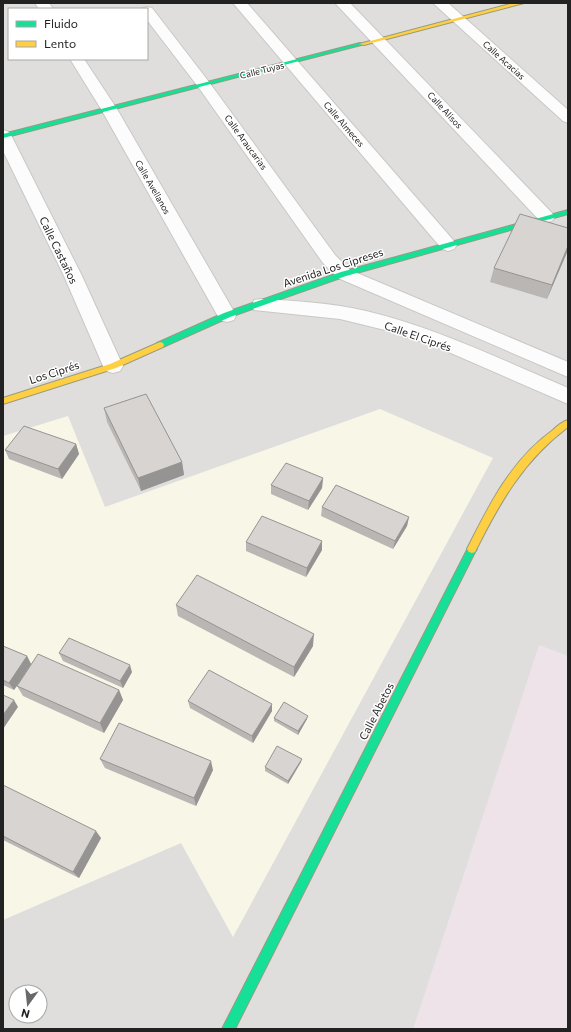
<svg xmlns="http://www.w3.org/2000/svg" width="571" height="1032" font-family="Commissioner,sans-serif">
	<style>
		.residential { fill: #dfdedc; fill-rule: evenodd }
		.industrial { fill: #ede3e8 }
		.education { fill: #f8f7e7 }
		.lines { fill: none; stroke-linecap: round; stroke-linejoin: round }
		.street-casing { stroke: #c9c8c6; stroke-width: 2 }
		.fast-casing { stroke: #989b80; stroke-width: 2 }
		.slow-casing { stroke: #989b80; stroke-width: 2 }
		.street { fill: #fdfcfc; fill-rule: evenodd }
		.fast { fill: #16e098; fill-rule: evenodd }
		.slow { fill: #ffcf43; fill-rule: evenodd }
		.wall { fill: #b9b6b4 }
		.shaded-wall { fill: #969492 }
		.building { fill: #d7d4d1; stroke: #969492 }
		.labels { text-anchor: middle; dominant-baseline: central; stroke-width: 3; stroke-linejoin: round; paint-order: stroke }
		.far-street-label { font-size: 9px; fill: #222; stroke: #fff }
		.street-label { font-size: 11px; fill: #222; stroke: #fff }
	</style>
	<rect width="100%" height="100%" fill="#f0eeea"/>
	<path class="residential" d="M3,3H568V1029H3ZM9,9H147V59H9ZM16,992H40V1016H16Z"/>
	<polygon class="industrial" points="539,645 568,656 568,1029 413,1029"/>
	<polygon class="education" points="380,409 493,458 233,937 181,843 3,920 3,436 68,416 105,507"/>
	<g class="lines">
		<defs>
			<g id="street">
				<polygon points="35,3 49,3 53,9 39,9"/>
				<polygon points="233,3 247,3 454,241 457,245 454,249 448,251 442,249"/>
				<polygon points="335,3 350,3 552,213 555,217 552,221 546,222 540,221"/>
				<polygon points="433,3 448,3 568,110 568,123 563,121"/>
				<polygon points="147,7 152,8 209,82 335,255 350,270 568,362 568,377 338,278 323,263 199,88 147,20 147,9 142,9"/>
				<polygon points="70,59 84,59 117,109 236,315 234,320 227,322 220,320 101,109"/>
				<polygon points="3,130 9,132 11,135 82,276 123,366 120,371 113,373 106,371 103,366 64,276 3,151"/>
				<path d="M261,299C296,301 332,303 366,311C437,328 502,360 568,388V404L437,347L389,331L340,319L254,310L252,305L254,300Z"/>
			</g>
			<g id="fast">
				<polygon points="360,43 365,44 3,138 3,134"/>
				<polygon points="568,210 568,214 346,276 230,317 163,347 157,347 156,345 157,343 224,313 341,272"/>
				<polygon points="472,545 475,546 477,549 475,552 235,1029 222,1029 469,546"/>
			</g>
			<g id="slow">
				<polygon points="514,3 524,3 364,45 359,44"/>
				<polygon points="160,342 163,343 164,345 163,347 116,368 3,404 3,398 110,364"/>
				<path d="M568,420V427C523,461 500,502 475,552L472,553L469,552L467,549C489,505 512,459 553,430C557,426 562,422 568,420Z"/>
			</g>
		</defs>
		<use href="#street" class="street-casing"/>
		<use href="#fast" class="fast-casing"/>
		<use href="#slow" class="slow-casing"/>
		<use href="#street" class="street"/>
		<use href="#fast" class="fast"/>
		<use href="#slow" class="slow"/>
	</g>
	<g class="wall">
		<polygon points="568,228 568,250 547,299 490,282 494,268"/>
		<polygon points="104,408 182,462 184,475 141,491 107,422"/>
		<polygon points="76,444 79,454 62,479 9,459 5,450"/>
		<polygon points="323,478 322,488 308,510 271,494 271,485"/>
		<polygon points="322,507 409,517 407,526 393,549 321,516"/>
		<polygon points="322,541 322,550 306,577 246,551 246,542"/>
		<polygon points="176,605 313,646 294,677 178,616"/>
		<polygon points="3,646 27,656 31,664 119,690 123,700 104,733 23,696 17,686 14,690 3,685"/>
		<polygon points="59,653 132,672 123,688 63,661"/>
		<polygon points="188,701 272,704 272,711 253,743 190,708"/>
		<polygon points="274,718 307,719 298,735 274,721"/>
		<polygon points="100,759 213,770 196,806 105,768"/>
		<polygon points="301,762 288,784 265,771 265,767"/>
		<polygon points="3,785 101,838 79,878 3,840"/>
	</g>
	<g class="shaded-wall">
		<polygon points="568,246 568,250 547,299 552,285"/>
		<polygon points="76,444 79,454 62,479 58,469"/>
		<polygon points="182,462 184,475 141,491 138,478"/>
		<polygon points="323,478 322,488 308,510 309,501"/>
		<polygon points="409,517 407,526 393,549 395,541"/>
		<polygon points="322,541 322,550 306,577 307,568"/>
		<polygon points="314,634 313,646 294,677 294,667"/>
		<polygon points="27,656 31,664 14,690 9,683"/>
		<polygon points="130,665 132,672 123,688 120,681"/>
		<polygon points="119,690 123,700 104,733 100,723"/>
		<polygon points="14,700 18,707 3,729 3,715"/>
		<polygon points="272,704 272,711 253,743 252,736"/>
		<polygon points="308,716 307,719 298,735 298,731"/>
		<polygon points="302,759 301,762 288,784 288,781"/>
		<polygon points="211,761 213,770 196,806 194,798"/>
		<polygon points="96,831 101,838 79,878 73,872"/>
	</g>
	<g class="building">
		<polygon points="520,214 568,228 568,246 552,285 494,268"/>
		<polygon points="146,394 182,462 138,478 104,408"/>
		<polygon points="24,426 76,444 58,469 5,450"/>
		<polygon points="286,463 323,478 309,501 271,485"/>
		<polygon points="336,485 409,517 395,541 322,507"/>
		<polygon points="262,516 322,541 307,568 246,542"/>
		<polygon points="197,575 314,634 294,667 176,605"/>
		<polygon points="69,638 130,665 120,681 59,653"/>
		<polygon points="3,646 27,656 9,683 3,680"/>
		<polygon points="38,654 119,690 100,723 17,686"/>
		<polygon points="209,670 272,704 252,736 188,701"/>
		<polygon points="3,695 14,700 3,715"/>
		<polygon points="284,702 308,716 298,731 274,718"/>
		<polygon points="119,723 211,761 194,798 100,759"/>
		<polygon points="277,746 302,759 288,781 265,767"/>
		<polygon points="3,785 96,831 73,872 3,836"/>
	</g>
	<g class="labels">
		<g class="far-street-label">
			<text transform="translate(504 60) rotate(42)">Calle Acacias</text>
			<text transform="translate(262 70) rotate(-14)">Calle Tuyas</text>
			<text transform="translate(445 110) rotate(47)">Calle Alisos</text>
			<text transform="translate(344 124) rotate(49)">Calle Almeces</text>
			<text transform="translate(246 142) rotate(54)">Calle Araucarias</text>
			<text transform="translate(153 187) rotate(60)">Calle Avellanos</text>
		</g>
		<g class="street-label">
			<text transform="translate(59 250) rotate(64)">Calle Castaños</text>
			<text transform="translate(333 267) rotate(-18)">Avenida Los Cipreses</text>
			<text transform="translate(418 336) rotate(19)">Calle El Ciprés</text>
			<text transform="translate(54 372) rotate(-18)">Los Ciprés</text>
			<text transform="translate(376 711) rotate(-63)">Calle Abetos</text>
		</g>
	</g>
	<rect width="571" height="1032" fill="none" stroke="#222222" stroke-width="8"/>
	<rect x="8" y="8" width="140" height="52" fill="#ffffff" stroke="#a7a7a7"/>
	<rect x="16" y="21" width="20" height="6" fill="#16e098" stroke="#a7a7a7"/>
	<text x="44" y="28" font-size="12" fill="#222222">Fluido</text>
	<rect x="16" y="41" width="20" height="6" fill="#ffcf43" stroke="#a7a7a7"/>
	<text x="44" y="48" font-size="12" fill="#222222">Lento</text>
	<g transform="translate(28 1004) rotate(195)"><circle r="19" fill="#ffffff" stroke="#a7a7a7"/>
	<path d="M0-3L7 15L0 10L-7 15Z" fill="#6a6968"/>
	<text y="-6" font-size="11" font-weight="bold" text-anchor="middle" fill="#222222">N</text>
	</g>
</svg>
